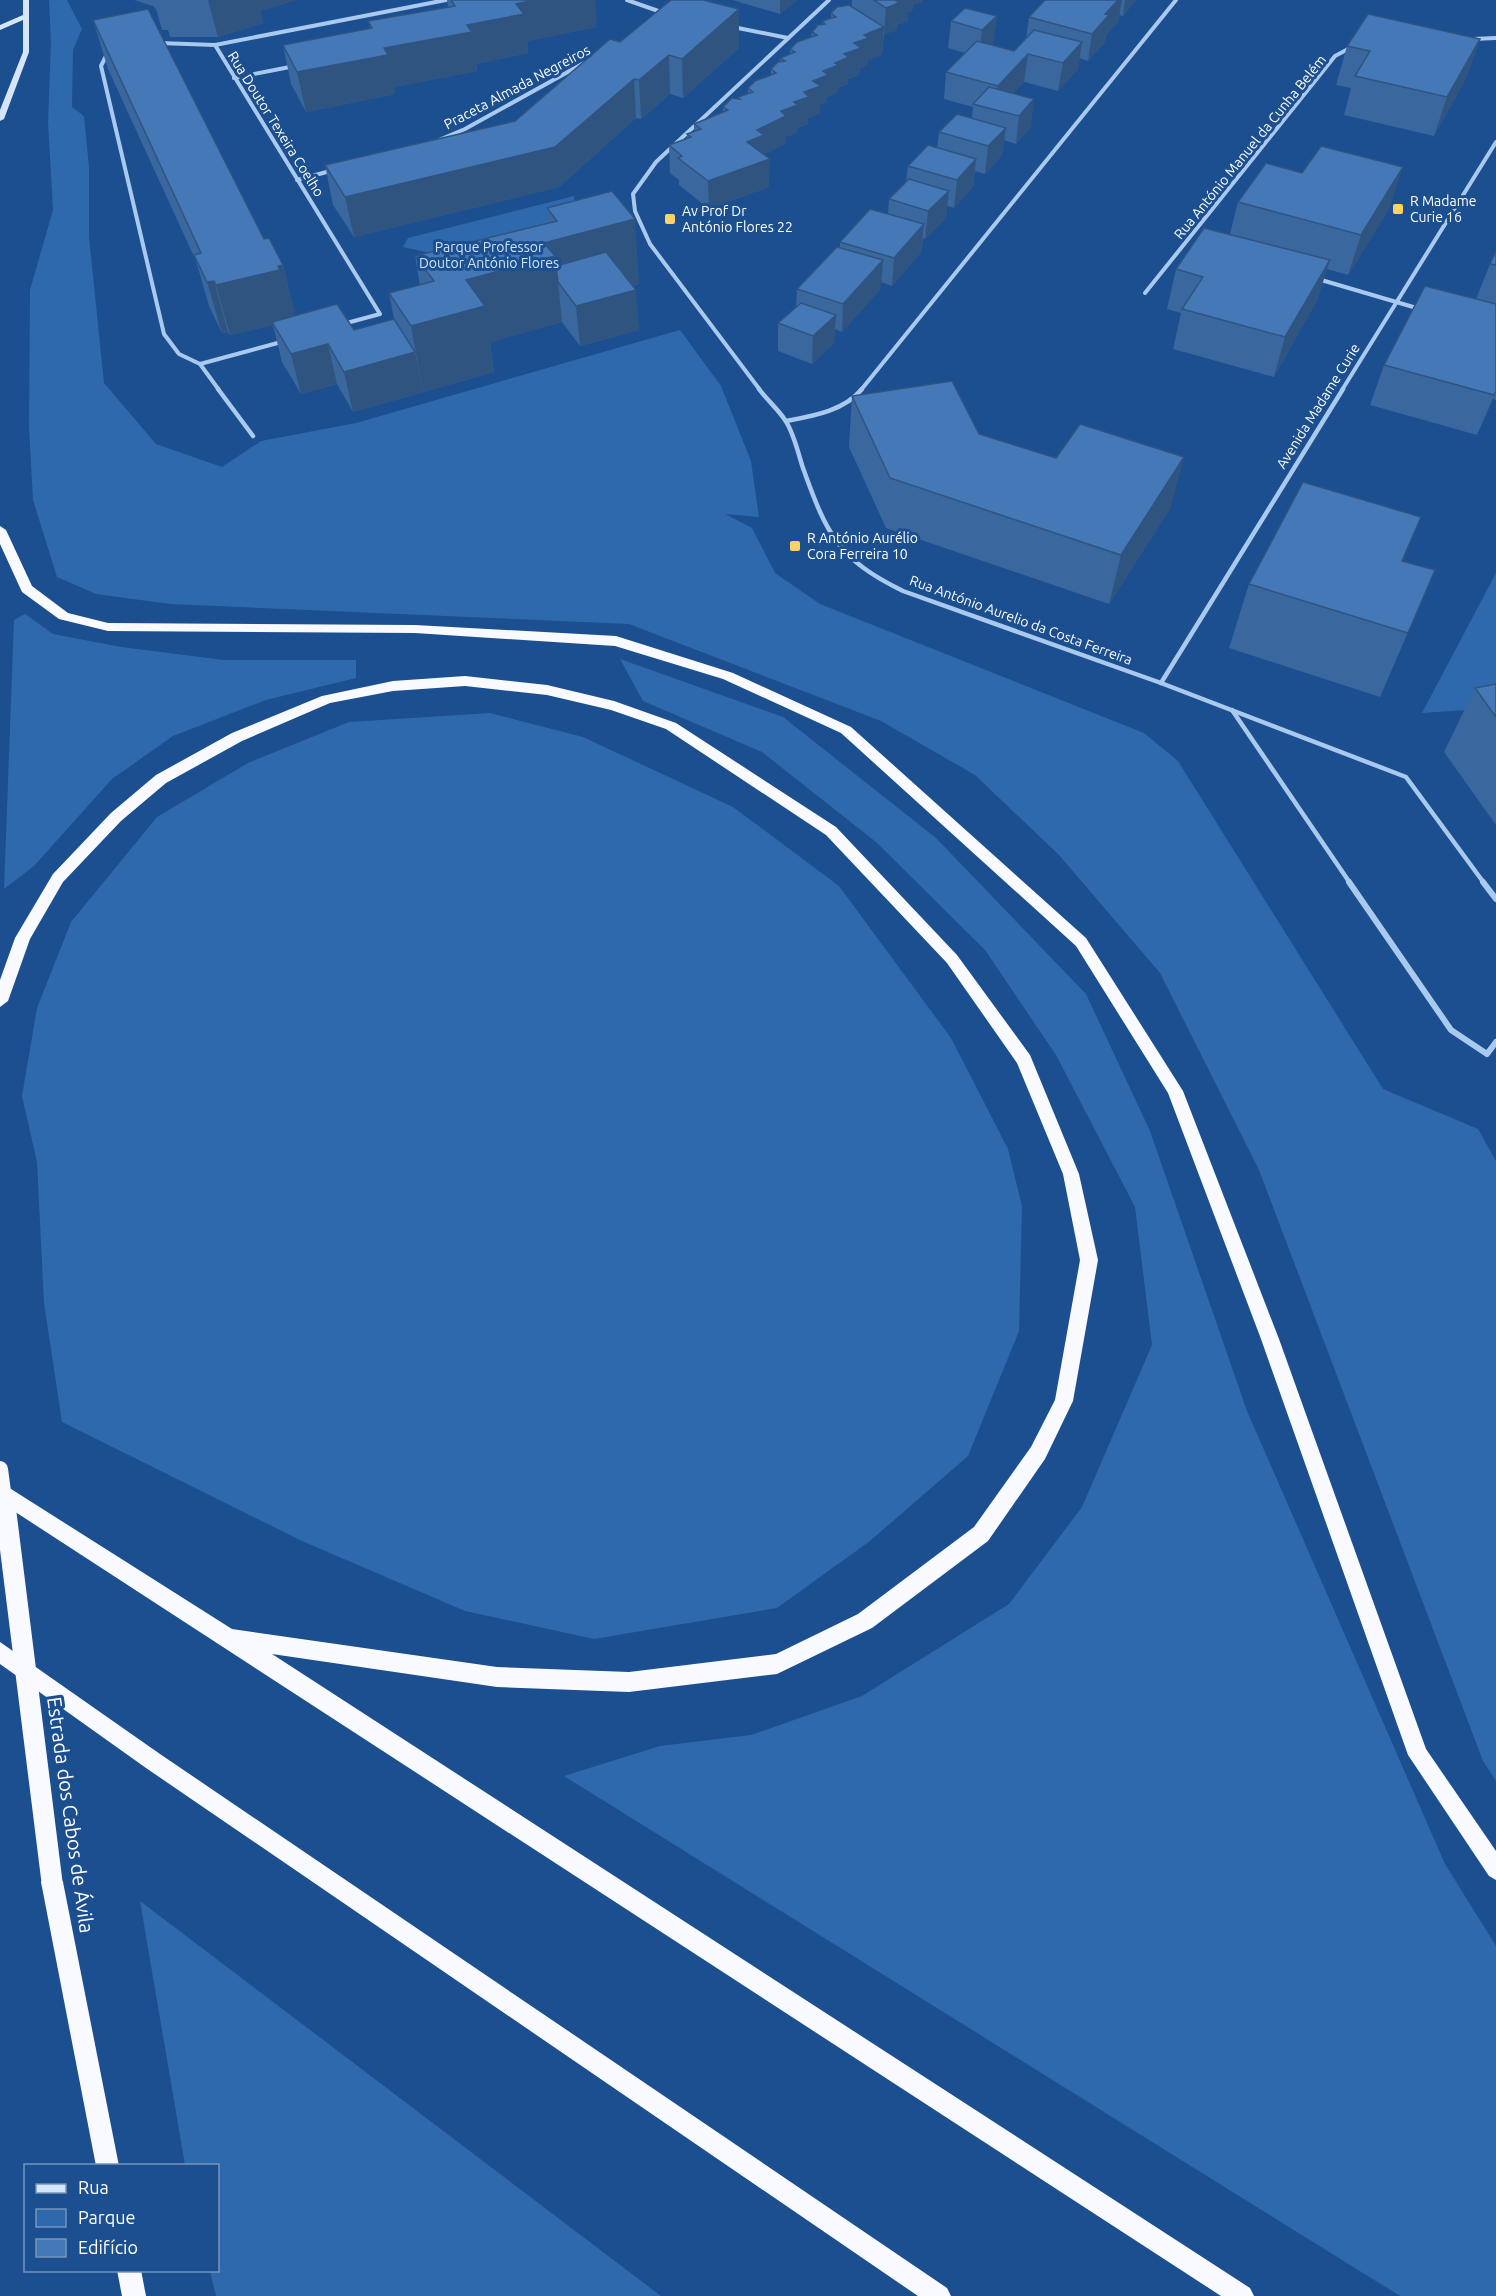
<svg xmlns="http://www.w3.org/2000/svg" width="1496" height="2296" font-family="Ubuntu,sans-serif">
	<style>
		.green { fill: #2e69ad }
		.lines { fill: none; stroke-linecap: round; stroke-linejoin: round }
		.minor-far2 { stroke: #a9c9ee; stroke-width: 4 }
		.minor-far1 { stroke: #a9c9ee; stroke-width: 4.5 }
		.minor { stroke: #a9c9ee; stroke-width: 6 }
		.secondary { fill: #d6e6fa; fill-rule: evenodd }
		.trunk { fill: #f8faff; fill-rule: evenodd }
		.trunk-bridge-far1 { stroke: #f8faff; stroke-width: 16 }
		.trunk-bridge { stroke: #f8faff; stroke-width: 21 }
		.wall { fill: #3a679d }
		.shaded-wall { fill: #305480 }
		.building { fill: #4478b7; stroke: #305480; stroke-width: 1.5 }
		.poi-dot { fill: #ffd166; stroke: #1b4f8f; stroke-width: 2 }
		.labels { text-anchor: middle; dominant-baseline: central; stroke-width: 6; stroke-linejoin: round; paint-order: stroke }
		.far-street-label { font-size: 14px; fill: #fff; stroke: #1b4f8f }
		.far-poi-label { font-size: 14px; fill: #fff; stroke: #1b4f8f; text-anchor: start }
		.far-park-label { font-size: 14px; fill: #cfe3fa; stroke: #1b4f8f }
		.near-street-label { font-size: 20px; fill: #fff; stroke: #1b4f8f }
	</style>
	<rect width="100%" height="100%" fill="#1b4f8f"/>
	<g class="green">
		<polygon points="49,0 67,0 82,29 73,50 72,107 84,116 89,167 89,237 104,383 156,444 222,467 261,441 356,423 680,330 721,386 751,461 759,517 725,514 752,528 775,573 820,604 1144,733 1178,761 1383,1089 1478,1129 1496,1161 1496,1781 1483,1761 1259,1170 1160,973 1059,855 975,775 881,721 629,624 170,604 96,594 57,577 33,500 29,427 30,290 53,210 48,122 51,43"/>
		<polygon points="574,196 574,224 440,255 403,247 408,238"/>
		<polygon points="1496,573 1496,708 1422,713"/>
		<polygon points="25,614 53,634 121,647 224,660 356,660 356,678 266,700 173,736 112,779 34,866 4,889 14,620"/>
		<polygon points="620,659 783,717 936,838 1086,994 1150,1131 1247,1411 1445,1864 1496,1946 1496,2296 1400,2296 564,1776 660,1746 751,1735 862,1696 1009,1604 1082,1507 1152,1345 1135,1207 1056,1055 985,950 876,842 762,752 643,701"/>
		<polygon points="490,713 583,737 733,807 839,886 951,1038 1008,1149 1022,1206 1019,1331 968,1456 870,1541 777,1608 594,1639 465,1611 302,1541 62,1422 44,1303 37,1162 22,1096 37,1008 71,922 157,817 248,763 349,722"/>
		<polygon points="140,1901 661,2296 216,2296 210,2271 218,2270 218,2166 185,2165"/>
	</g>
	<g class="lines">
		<g class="minor-far2">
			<polyline points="627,0 664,13"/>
			<polyline points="733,27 788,38"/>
			<polyline points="1473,39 1496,38"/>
			<polyline points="159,43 215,45 446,0"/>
			<polyline points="215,45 380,314 343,324"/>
			<polyline points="108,52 101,66 164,334 179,354 200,364 285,341"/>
			<polyline points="234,78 295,66"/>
			<polyline points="439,140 465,129 584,63"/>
			<polyline points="297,180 334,170"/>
			<polyline points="1318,279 1420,309"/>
			<polyline points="1145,293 1335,56 1352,47"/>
			<polyline points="200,364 219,390"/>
			<polyline points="760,390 650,244 635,211 633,194 656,162 829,0"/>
			<polyline points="861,390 1176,0"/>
			<polyline points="1342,390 1496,142"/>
		</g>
		<g class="minor-far1">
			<polyline points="218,389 253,436"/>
			<path d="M759,389C767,400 778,409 785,420C794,433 798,453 803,468C827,535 838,559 903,591L1161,683L1406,777L1484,883"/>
			<path d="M786,421C813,416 844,411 862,389"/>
			<polyline points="1161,683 1343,389"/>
			<polyline points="1232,710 1350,883"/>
		</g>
		<g class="minor">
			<polyline points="1349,882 1451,1030 1487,1054 1496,1042"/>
			<polyline points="1483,882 1496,899"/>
		</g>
		<polygon class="secondary" points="23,0 29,0 29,52 4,119 0,121 0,110 23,52 23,20 0,30 0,25 23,15"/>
		<g class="trunk">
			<polygon points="0,526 6,530 32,586 68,613 108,623 415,625 616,636 733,673 851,727 1086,938 1183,1091 1279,1339 1426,1749 1496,1851 1496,1880 1489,1876 1408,1755 1261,1339 1168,1093 1076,946 841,733 723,679 615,646 415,633 108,631 59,619 22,592 0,544"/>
			<polygon points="465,676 547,685 614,701 676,723 836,827 957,955 1030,1055 1079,1174 1098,1260 1073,1401 1045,1459 988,1541 872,1628 777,1674 629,1692 497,1687 272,1654 1250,2288 1254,2296 1221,2296 0,1502 0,1482 232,1629 497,1667 629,1672 776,1654 858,1614 974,1527 1031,1447 1055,1400 1080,1260 1063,1174 1017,1063 947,963 826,835 666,729 611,710 547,695 465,686 393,691 330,703 242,741 166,783 121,821 63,882 30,939 8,1001 0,1007 0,980 15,938 53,874 111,813 156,775 232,733 322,696 393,681"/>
			<polygon points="0,1642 160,1754 947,2288 951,2296 918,2296 146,1768 0,1664"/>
			<polygon points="52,1871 59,1875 63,1882 119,2166 96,2166 41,1882 45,1875"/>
			<polygon points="117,2270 141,2270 146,2296 122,2296"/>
		</g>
		<polyline class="trunk-bridge-far1" points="0,1469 5,1507"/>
		<polyline class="trunk-bridge" points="5,1505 52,1882"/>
	</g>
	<g class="wall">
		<polygon points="134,0 296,0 260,11 263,23 218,37 170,37 168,30 162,30 156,9 153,6"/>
		<polygon points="447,0 595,0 596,27 527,41 528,53 476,64 477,71 394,87 395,94 306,112 291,84 283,45 370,28 368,21 448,7"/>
		<polygon points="732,0 797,0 780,14"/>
		<polygon points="852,0 923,0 923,2 913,5 912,11 908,12 908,21 898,24 897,30 884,34 882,55 868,60 867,65 860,68 859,75 848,79 848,84 838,88 838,92 827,97 827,102 820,105 820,113 808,118 808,124 798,128 798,132 786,137 786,143 764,154 769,187 709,209 679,185 679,180 670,173 669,145 687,139 687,134 694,132 694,124 723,112 723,107 738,99 738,97 748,93 748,88 771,75 771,69 780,62 780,58 790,54 790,49 811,37 812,32 822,24 822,21 831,18 831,13 852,7"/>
		<polygon points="1045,0 1136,0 1123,16 1119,15 1118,22 1106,35 1105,42 1088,61 1079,58 1078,69 1058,91 1024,82 1013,93 1031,127 1016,144 1004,140 1002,155 985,174 975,171 973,187 954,208 947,206 946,218 925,239 923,238 921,252 892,286 881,282 881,288 842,332 835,329 834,343 812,364 778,351 778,323 796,307 797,289 840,247 840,242 888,214 889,199 906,181 908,166 937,148 939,132 972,118 973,107 944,99 946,72 965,53 948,48 951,21 997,16 993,43 991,45 1014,51 1026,38 1029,17"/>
		<polygon points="739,9 739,48 683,98 670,94 641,119 636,118 559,187 354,237 333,205 325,165 515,121 620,42"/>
		<polygon points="93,20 264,239 283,265 295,315 292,316 354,330 394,319 389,293 420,285 415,256 549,223 547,208 639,284 633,286 639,330 580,346 562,322 490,342 494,372 353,412 337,384 301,394 282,362 273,325 230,335 228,332 222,333 209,306 196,261 108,69"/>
		<polygon points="1480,39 1466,78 1434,136 1344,115 1351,88 1336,85 1347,46"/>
		<polygon points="1238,202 1390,207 1348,275 1327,269 1317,300 1274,377 1173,349 1181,313 1167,309 1176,269 1230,234"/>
		<polygon points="1496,251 1496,400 1493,399 1477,435 1370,405 1384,365 1476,299 1490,264"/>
		<polygon points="852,396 979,434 1171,507 1109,604 886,528 849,447"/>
		<polygon points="1403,561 1435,570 1380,697 1229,648 1249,584"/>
		<polygon points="1496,684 1496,825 1444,752 1475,688"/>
	</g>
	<g class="shaded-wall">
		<polygon points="208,0 296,0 260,11 263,23 218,37"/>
		<polygon points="534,0 595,0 596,27 527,41 528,53 476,64 477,71 394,87 395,94 306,112 297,72 384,48 516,4"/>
		<polygon points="780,0 797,0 780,14"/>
		<polygon points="894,0 923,0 923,2 913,5 912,11 908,12 908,21 898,24 897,30 884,35 886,8"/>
		<polygon points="1118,0 1122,0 1118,22 1106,35 1105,42 1088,61 1092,34 1105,14"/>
		<polygon points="1125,0 1136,0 1123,16"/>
		<polygon points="739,9 739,48 683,98 682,59"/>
		<polygon points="997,16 993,43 979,57 982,30"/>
		<polygon points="884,27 882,55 868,60 867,65 860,68 859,75 848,79 848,84 838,88 838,92 827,97 827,102 820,105 820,113 808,118 808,124 798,128 798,132 786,137 786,143 764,154 764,161 770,159 769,187 709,209 708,181 757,130 794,102 804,92 813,81 823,71 835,63 864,35"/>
		<polygon points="1480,39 1466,78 1434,136 1447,97"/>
		<polygon points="1082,42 1078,69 1058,91 1063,63"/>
		<polygon points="1028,54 1024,82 997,110 995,110 998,86"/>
		<polygon points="669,55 670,94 641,119 639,80"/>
		<polygon points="634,79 636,118 559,187 354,237 345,197"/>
		<polygon points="1034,99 1031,127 1016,144 1019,116"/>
		<polygon points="1006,128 1002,155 985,174 988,146"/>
		<polygon points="976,159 973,187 954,208 957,180"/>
		<polygon points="1403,167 1390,207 1348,275 1361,235"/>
		<polygon points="949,191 946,218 925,239 928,211"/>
		<polygon points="635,219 639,284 573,302 558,282 562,322 490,342 494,372 423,392 411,326 466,280 544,243"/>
		<polygon points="924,224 921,252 892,286 894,258"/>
		<polygon points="883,260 881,288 842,332 843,304"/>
		<polygon points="1330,260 1317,300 1274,377 1285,337"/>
		<polygon points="283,265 295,315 291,316 293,321 272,322 273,325 230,335 216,285"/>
		<polygon points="214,281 228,332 222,333 207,282"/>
		<polygon points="636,290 639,330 580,346 576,306"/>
		<polygon points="836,315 834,343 812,364 813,336"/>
		<polygon points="328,344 337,384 301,394 291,354"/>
		<polygon points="415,352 423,392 353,412 344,372"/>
		<polygon points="1496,391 1493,399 1477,435"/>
		<polygon points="1184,457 1171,507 1109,604 1121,555"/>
		<polygon points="1421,517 1395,582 1375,626 1402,561"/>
	</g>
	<g class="building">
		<polygon points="451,0 534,0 516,4 524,14 467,25 472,32 384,48 388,55 297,72 283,45 372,28 368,21 455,6"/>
		<polygon points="671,0 703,0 739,9 682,59 669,55 639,80 634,79 555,147 345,197 325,165 515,121 610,39 620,42"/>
		<polygon points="874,0 895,0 899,3 886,8"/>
		<polygon points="1045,0 1118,0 1105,14 1109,15 1092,34 1029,17"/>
		<polygon points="849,5 884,27 864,35 869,38 854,43 861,48 844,54 849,57 835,63 839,65 823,71 828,75 813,81 821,86 804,92 809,97 794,102 798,105 781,111 786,116 757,130 764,135 747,142 770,159 708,181 678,158 682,156 669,145 691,137 687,134 701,129 694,124 728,110 723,107 732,98 740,99 738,97 753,92 748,88 755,81 776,73 771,69 778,62 785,61 780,58 795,52 790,49 797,42 817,35 812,32 818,25 825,24 822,21 836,17 831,13 837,7"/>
		<polygon points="965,8 997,16 982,30 951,21"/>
		<polygon points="148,9 264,239 269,238 283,265 278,266 280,270 216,285 214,281 207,282 194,255 201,253 93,20"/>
		<polygon points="1368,14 1480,39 1447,97 1355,76 1370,51 1347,46"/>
		<polygon points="1034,30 1082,42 1063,63 1028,54 998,86 946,72 977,41 1014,51"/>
		<polygon points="989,87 1034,99 1019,116 973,104"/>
		<polygon points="957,114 1006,128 988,146 939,132"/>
		<polygon points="928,145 976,159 957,180 908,166"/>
		<polygon points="1321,146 1403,167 1361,235 1238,202 1266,163 1302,173"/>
		<polygon points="909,179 949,191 928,211 889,199"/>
		<polygon points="612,191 635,219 544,243 555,256 466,280 485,306 411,326 389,293 434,281 415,256 557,221 547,208"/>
		<polygon points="870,209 924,224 894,258 840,242"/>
		<polygon points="1204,228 1330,260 1285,337 1182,309 1203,277 1176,269"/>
		<polygon points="837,247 883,260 843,304 797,289"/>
		<polygon points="1496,251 1496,265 1490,264"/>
		<polygon points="606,252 636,290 576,306 558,282 556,266"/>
		<polygon points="1425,286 1496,304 1496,391 1494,395 1384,365"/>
		<polygon points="801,303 836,315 813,336 778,323"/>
		<polygon points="337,304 354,330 394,319 415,352 344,372 328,344 291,354 272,322"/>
		<polygon points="952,381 979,434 1056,458 1080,424 1184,457 1121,555 890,478 852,396"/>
		<polygon points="1303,482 1421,517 1402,561 1435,570 1408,633 1249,584"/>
		<polygon points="1496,684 1496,717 1475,688"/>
	</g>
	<g class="poi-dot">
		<rect x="1392" y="203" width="12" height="12" rx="3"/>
		<rect x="664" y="213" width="12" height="12" rx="3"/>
		<rect x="789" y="540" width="12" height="12" rx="3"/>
	</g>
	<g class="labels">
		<g class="far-street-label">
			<text transform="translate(517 87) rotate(-28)">Praceta Almada Negreiros</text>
			<text transform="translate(276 124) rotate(58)">Rua Doutor Texeira Coelho</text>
			<text transform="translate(1250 147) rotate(-51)">Rua António Manuel da Cunha Belém</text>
			<text transform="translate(1318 406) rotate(-58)">Avenida Madame Curie</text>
			<text transform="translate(1021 620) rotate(20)">Rua António Aurelio da Costa Ferreira</text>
		</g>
		<g class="far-poi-label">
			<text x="1410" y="201">R Madame<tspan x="1410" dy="16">Curie 16</tspan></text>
			<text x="682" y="211">Av Prof Dr<tspan x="682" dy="16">António Flores 22</tspan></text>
			<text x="807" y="538">R António Aurélio<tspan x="807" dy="16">Cora Ferreira 10</tspan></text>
		</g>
		<g class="far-park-label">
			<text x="489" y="247">Parque Professor<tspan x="489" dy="16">Doutor António Flores</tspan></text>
		</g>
		<g class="near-street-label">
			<text transform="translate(71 1815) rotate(82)">Estrada dos Cabos de Ávila</text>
		</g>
	</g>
	<rect x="24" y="2164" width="195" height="108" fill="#1b4f8f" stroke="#7695bc" stroke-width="1.5"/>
	<rect x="36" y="2184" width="30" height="9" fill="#d6e6fa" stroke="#7695bc" stroke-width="1.5"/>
	<text x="78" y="2194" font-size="18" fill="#ffffff">Rua</text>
	<rect x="36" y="2209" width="30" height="18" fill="#2e69ad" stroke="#7695bc" stroke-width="1.5"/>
	<text x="78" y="2224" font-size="18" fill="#ffffff">Parque</text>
	<rect x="36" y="2239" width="30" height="18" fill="#4478b7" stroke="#7695bc" stroke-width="1.5"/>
	<text x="78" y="2254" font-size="18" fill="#ffffff">Edifício</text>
</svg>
